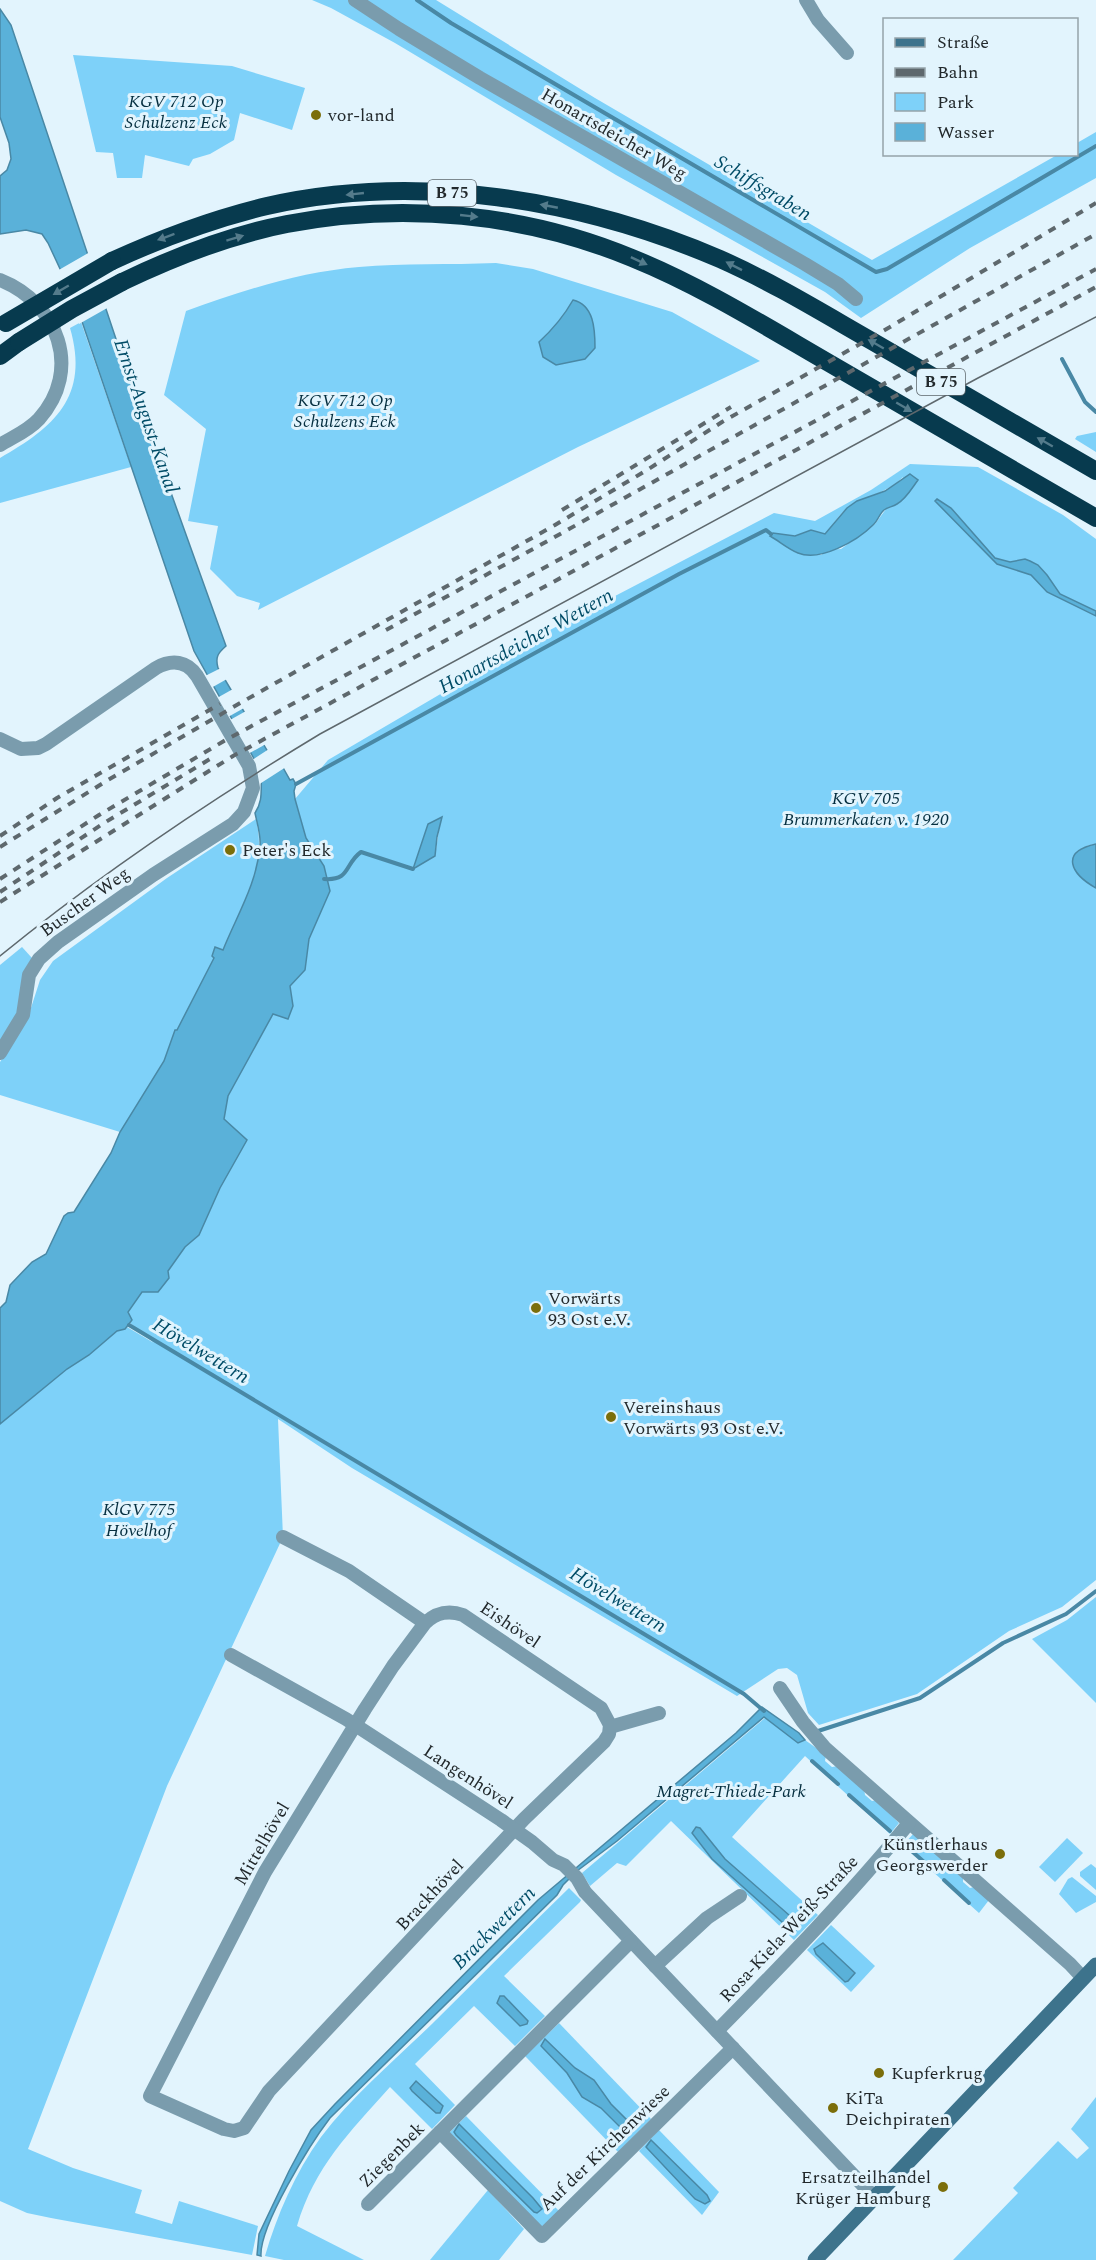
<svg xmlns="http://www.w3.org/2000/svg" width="1096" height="2260" font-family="Spectral,serif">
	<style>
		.green { fill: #7ed1f9; fill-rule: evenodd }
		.water { fill: #5ab1d9; stroke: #4988a5; stroke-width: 1.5 }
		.pier { fill: #e2f4fd }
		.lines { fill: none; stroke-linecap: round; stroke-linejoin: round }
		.stream { stroke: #4988a5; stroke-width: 4 }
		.street { stroke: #7a9cad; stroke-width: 14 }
		.secondary { stroke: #3d738c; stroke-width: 15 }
		.highway { stroke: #073a4e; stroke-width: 18 }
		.tram { stroke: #5e686d; stroke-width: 1.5 }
		.rail { stroke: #5e686d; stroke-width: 4; stroke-dasharray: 8 8; stroke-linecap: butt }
		.highway-bridge { stroke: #073a4e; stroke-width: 18 }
		.oneway { fill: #547b8b }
		.poi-dot { fill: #7b6e0b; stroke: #e2f4fd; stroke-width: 2 }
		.labels { text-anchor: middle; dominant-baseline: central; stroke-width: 6; stroke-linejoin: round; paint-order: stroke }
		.shield { fill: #e2f4fd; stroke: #5c666b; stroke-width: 1.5 }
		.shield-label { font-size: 16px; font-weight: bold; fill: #22292c }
		.park-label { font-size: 18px; font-style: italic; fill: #052f40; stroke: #e2f4fd }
		.poi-label { font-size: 18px; fill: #22292c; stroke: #e2f4fd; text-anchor: start }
		.street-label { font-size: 18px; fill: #22292c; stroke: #e2f4fd }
		.water-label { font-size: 20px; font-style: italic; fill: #004c67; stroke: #e2f4fd }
	</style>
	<rect width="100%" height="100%" fill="#e2f4fd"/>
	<g class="green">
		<polygon points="312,0 436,0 595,98 872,260 1057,155 1076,154 1077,143 1096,132 1096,178 970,248 861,318 825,292 616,175 395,43 331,8"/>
		<polygon points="73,55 232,66 305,88 292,130 240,113 234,140 210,154 193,159 189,166 145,155 142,178 117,178 113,153 96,152"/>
		<path d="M496,263L533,269L672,312L760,361L578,447L258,610L260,603L237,596L210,569L218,526L188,521L206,429L164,395L186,311C241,291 299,272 359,267C404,263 450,265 496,263ZM573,301L543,357L539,342C552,330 564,316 573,301Z"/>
		<path d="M81,322L131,467L0,503V458C54,427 90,397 70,328Z"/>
		<polygon points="1096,432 1096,452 1075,439 1077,436"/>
		<path d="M910,464L978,467L1063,515L1096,539V612L1060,594L1052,582L1025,559L1010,562L995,558L951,508L935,501L997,564L1031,575L1047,592L1096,616V844C1084,846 1075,849 1073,863L1088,883L1096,888V1580L1062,1607L1009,1631L917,1694L819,1725L808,1713L797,1675L787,1668L778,1669L737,1696L352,1468L278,1419L283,1537L167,1786L28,2149L73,2168L142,2190L135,2213L172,2224L179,2201L258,2226L252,2255L51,2218L27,2213L0,2201V1424L67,1369L89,1355L117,1331L127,1327L154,1343L130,1323L132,1320L128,1312L142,1292L169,1278L168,1271L185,1247L199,1235L220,1188L224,1119L228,1096L273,1014L288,1019L293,1006L290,986L305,970L309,939L330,891L324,866L306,838L295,799L328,760L548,631L774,513L815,521L871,490ZM903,477L898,503L886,509L875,524L841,549L828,550L821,555L773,533L786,537L817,532L825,534C833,526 840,512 850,506C867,495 888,493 903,477ZM441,817L435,856L413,868L422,847Z"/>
		<path d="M256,819C268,869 241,907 223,950L215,948V957L177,1031H175L164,1061L120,1132L0,1095V1062L21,1029L29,1014L40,980L53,961L167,878Z"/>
		<polygon points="22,947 32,958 20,1011 0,1045 0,965"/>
		<polygon points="1096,1597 1096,1703 1032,1639 1067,1620"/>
		<polygon points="766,1717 798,1743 805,1740 826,1755 825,1761 832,1767 838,1766 864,1788 865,1795 872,1801 877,1800 899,1823 890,1834 805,1756 732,1837 818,1915 794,1940 671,1821 626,1866 617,1863 590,1886 582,1873"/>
		<polygon points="914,1833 923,1841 922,1846 930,1853 934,1851 963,1877 963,1882 970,1888 974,1887 989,1900 979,1913 903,1845"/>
		<polygon points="1067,1838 1083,1853 1055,1882 1039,1867"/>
		<polygon points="1091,1864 1096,1868 1096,1890 1080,1876 1080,1872"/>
		<polygon points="1072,1877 1096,1896 1096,1902 1076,1913 1059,1894 1068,1879"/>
		<path d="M569,1888L581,1900L580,1902L504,1976L545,2016L515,2046L474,2006L415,2064L455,2105L432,2129L390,2087C349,2133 315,2166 297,2226L364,2260H284L265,2256C277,2215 295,2173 321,2137C353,2095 395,2060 433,2023C478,1978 523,1933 569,1888Z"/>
		<polygon points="831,1925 875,1966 851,1992 807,1950"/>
		<polygon points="559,2023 651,2119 618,2152 525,2056"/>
		<polygon points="1096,2097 1096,2260 953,2260 1018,2193 1013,2188 1058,2141 1077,2159 1089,2148 1071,2129"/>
		<polygon points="466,2116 559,2211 542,2228 449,2133"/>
		<polygon points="659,2130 719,2192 702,2215 639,2151"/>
		<polygon points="488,2190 524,2229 499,2260 430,2260"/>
	</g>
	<g class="water">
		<path d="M0,9L11,25L119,348L226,646C218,653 215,657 218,668L277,767L281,764L290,780L293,779L296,784L294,791L295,799L306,838L324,866L330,891L309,939L305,970L290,986L293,1006L288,1019L273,1014L228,1096L224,1119L247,1140L220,1188L199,1235L185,1247L168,1271L169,1278L158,1292H142L128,1312L132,1320L125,1329L117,1331L89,1355L67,1369L0,1424V1308L6,1302L10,1285L32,1262L46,1254L64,1216L68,1213L74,1212L111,1153L120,1132L164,1061L175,1030H177L214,958L212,956L215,947L223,950C237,915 257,884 260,845C261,835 257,823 255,813C264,800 260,787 262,773L194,651L75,301L48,243L42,234L26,230L0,234V176L7,170L11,159L9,143L0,117Z"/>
		<path d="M573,300C594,305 595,329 595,348L585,359L556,365L543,357L539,342C552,330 564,316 573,300Z"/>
		<path d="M910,474L918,480C912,488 906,499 897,504C892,507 888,507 884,510C879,514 878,521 873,525C857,541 820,562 798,553C788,549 779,541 770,536L773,533L795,536L811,530L825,534L847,508L857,501L885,491Z"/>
		<polygon points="937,499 951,508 995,558 1010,562 1025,559 1030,561 1038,565 1047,575 1060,594 1096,611 1096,616 1047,592 1031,575 997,564 935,501"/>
		<polygon points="442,817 437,837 435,856 413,869 428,824"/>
		<path d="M1096,844V888C1071,874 1059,852 1096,844Z"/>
		<path d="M762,1707L799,1733L805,1740L798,1743L764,1717L617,1841L577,1871L563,1885L557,1895L330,2118C311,2143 259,2226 261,2256L257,2255L259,2234L289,2171L311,2130L335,2104L538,1900L736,1733Z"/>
		<polygon points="696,1827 700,1828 725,1859 797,1922 800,1925 795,1931 792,1931 712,1859 692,1833"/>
		<polygon points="823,1943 855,1973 848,1981 845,1982 816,1954 814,1949"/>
		<polygon points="500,1996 504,1996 528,2021 527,2024 520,2026 497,2003"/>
		<polygon points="545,2039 575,2068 594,2080 611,2104 632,2125 631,2130 625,2132 601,2108 582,2097 567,2073 541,2046"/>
		<polygon points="416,2081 443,2106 440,2113 436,2113 412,2091 410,2088"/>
		<polygon points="459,2124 533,2198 542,2209 537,2213 534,2212 456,2135 454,2132"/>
		<polygon points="651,2140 707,2195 710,2201 705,2204 695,2199 646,2147"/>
	</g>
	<g class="pier">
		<polygon points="90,252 109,307 79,324 72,302 57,271"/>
		<polygon points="221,668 227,679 211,688 205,676"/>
		<polygon points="233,689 244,708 228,717 217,698"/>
		<polygon points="246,711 266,744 248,754 230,720"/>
		<polygon points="269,749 278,763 283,762 286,767 258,785 259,774 252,760"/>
	</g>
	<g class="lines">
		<g class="stream">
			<polyline points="417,0 451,23 876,272 887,269 1096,146"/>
			<polyline points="1062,359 1085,402 1096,412"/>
			<polyline points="296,784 679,574 766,530 771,534"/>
			<path d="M324,879C351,881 344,864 361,852L413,869"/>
			<polyline points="129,1325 744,1694 764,1711"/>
			<polyline points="815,1732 920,1698 1003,1643 1066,1614 1096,1591"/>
			<polyline points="812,1761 838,1784"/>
			<polyline points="849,1795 890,1831"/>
			<polyline points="906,1846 932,1869"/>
			<polyline points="944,1880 969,1903"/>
		</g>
		<g class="street">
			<polyline points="355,0 399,29 480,78 805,264 838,284 856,299"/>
			<polyline points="806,0 818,20 847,53"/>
			<path d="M0,280C58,303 83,370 39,419C28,431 13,437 0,445"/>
			<path d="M0,739L21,749L38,748L46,744L156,668C172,659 187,661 197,676L249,766L253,788L244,812L233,824L153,875L58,942L39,959L29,975L23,1015L0,1053"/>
			<path d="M283,1537L349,1571L425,1623C437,1612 449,1610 463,1615L601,1708L610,1725L609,1734L604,1742L524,1819L269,2091L244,2128L234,2131L224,2129L150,2096L265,1872L365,1709L393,1666L425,1623"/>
			<polyline points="231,1655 346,1719 501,1820 532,1842 553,1860 564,1865 577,1878 585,1892 875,2198"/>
			<polyline points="780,1688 803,1722 825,1748 1070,1964 1083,1978"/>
			<polyline points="610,1727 659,1713"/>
			<polyline points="631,1941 440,2132 542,2236 733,2048"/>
			<polyline points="655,1966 707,1918 740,1896"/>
			<path d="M717,2031C783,1964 849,1896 909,1823"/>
			<polyline points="368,2204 440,2132"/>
		</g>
		<polyline class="secondary" points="815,2260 1096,1965"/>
		<g class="highway">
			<path d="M112,261C162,238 213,219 267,206C418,172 580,199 720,259C772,282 821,312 870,340C945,384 1021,427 1096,471"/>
			<path d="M122,282C174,257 230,235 287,224C402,202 524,213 632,258C701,286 765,326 829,363C918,415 1007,467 1096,518"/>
			<polyline points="0,356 19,342"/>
		</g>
		<path class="tram" d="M0,956C100,874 209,801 320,734L978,378L1096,317"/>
		<g class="rail">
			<polyline points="562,510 731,407"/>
			<polyline points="386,630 553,538 1096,234"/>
			<polyline points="0,836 57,798 220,704"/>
			<polyline points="0,847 108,780 242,702 555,525 647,470 722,422 890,327 1096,203"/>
			<polyline points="0,879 99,815 224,741 1096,269"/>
			<polyline points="0,892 104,823 210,759"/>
			<polyline points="0,902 233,756 1096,287"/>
		</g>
		<g class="highway-bridge">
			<polyline points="6,323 112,261"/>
			<polyline points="19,342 72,309 122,282"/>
		</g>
	</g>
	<defs><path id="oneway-solid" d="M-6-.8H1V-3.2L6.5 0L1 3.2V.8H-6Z" transform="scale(1.5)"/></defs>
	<g class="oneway">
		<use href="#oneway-solid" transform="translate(355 194) rotate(174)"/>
		<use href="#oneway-solid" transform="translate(549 206) rotate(-169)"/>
		<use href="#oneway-solid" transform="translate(469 216) rotate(6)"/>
		<use href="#oneway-solid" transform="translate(166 237) rotate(160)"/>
		<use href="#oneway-solid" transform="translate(235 238) rotate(-17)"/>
		<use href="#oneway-solid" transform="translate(639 261) rotate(25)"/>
		<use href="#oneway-solid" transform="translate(734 266) rotate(-153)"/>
		<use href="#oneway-solid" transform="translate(61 290) rotate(150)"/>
		<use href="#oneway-solid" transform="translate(876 344) rotate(-150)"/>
		<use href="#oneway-solid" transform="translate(904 407) rotate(30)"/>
		<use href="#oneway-solid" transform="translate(1045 442) rotate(-150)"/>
	</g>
	<g class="poi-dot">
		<circle cx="316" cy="115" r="6"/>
		<circle cx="230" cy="850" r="6"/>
		<circle cx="536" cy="1308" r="6"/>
		<circle cx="611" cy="1417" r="6"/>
		<circle cx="1000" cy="1854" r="6"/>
		<circle cx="879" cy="2073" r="6"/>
		<circle cx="833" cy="2108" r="6"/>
		<circle cx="943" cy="2187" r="6"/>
	</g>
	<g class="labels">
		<g class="shield">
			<rect x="428" y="180" width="48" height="26" rx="4.5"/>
			<rect x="917" y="369" width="48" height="26" rx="4.5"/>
		</g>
		<g class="shield-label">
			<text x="452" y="193">B 75</text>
			<text x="941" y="382">B 75</text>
		</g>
		<g class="park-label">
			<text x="176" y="101">KGV 712 Op<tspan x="176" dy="21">Schulzenz Eck</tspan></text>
			<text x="345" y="400">KGV 712 Op<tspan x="345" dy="21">Schulzens Eck</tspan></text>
			<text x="866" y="798">KGV 705<tspan x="866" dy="21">Brummerkaten v. 1920</tspan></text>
			<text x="139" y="1509">KlGV 775<tspan x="139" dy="21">Hövelhof</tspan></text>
			<text x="731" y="1791">Magret-Thiede-Park</text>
		</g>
		<g class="poi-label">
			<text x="328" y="115">vor-land</text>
			<text x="242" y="850">Peter's Eck</text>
			<text x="548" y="1298">Vorwärts<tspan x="548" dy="21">93 Ost e.V.</tspan></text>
			<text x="623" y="1407">Vereinshaus<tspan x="623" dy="21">Vorwärts 93 Ost e.V.</tspan></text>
			<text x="988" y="1844" text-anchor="end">Künstlerhaus<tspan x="988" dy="21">Georgswerder</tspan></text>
			<text x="891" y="2073">Kupferkrug</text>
			<text x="845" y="2098">KiTa<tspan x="845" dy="21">Deichpiraten</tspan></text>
			<text x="931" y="2177" text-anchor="end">Ersatzteilhandel<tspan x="931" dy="21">Krüger Hamburg</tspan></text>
		</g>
		<g class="street-label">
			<text transform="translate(614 134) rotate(30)">Honartsdeicher Weg</text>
			<text transform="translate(85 902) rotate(-36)">Buscher Weg</text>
			<text transform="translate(510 1625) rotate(34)">Eishövel</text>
			<text transform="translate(468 1777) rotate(33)">Langenhövel</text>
			<text transform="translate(262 1844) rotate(-60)">Mittelhövel</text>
			<text transform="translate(430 1895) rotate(-47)">Brackhövel</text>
			<text transform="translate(789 1929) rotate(-47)">Rosa-Kiela-Weiß-Straße</text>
			<text transform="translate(605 2148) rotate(-44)">Auf der Kirchenwiese</text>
			<text transform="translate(392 2155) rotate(-45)">Ziegenbek</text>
		</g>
		<g class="water-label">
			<text transform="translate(763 188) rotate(31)">Schiffsgraben</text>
			<text transform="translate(146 416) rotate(71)">Ernst-August-Kanal</text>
			<text transform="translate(526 641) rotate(-29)">Honartsdeicher Wettern</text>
			<text transform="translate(201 1351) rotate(31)">Hövelwettern</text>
			<text transform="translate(618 1600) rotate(31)">Hövelwettern</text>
			<text transform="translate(494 1928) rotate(-45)">Brackwettern</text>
		</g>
	</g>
	<rect x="883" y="18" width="195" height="138" fill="#e2f4fd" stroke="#95a3a9" stroke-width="1.5"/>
	<rect x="895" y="38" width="30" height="9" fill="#3d738c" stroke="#95a3a9" stroke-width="1.5"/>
	<text x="937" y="48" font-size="18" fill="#22292c">Straße</text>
	<rect x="895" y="68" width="30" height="9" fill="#5e686d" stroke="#95a3a9" stroke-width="1.5"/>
	<text x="937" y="78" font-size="18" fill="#22292c">Bahn</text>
	<rect x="895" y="93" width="30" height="18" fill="#7ed1f9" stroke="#95a3a9" stroke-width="1.5"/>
	<text x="937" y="108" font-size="18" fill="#22292c">Park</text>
	<rect x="895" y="123" width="30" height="18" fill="#5ab1d9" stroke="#95a3a9" stroke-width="1.5"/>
	<text x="937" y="138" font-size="18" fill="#22292c">Wasser</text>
</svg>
